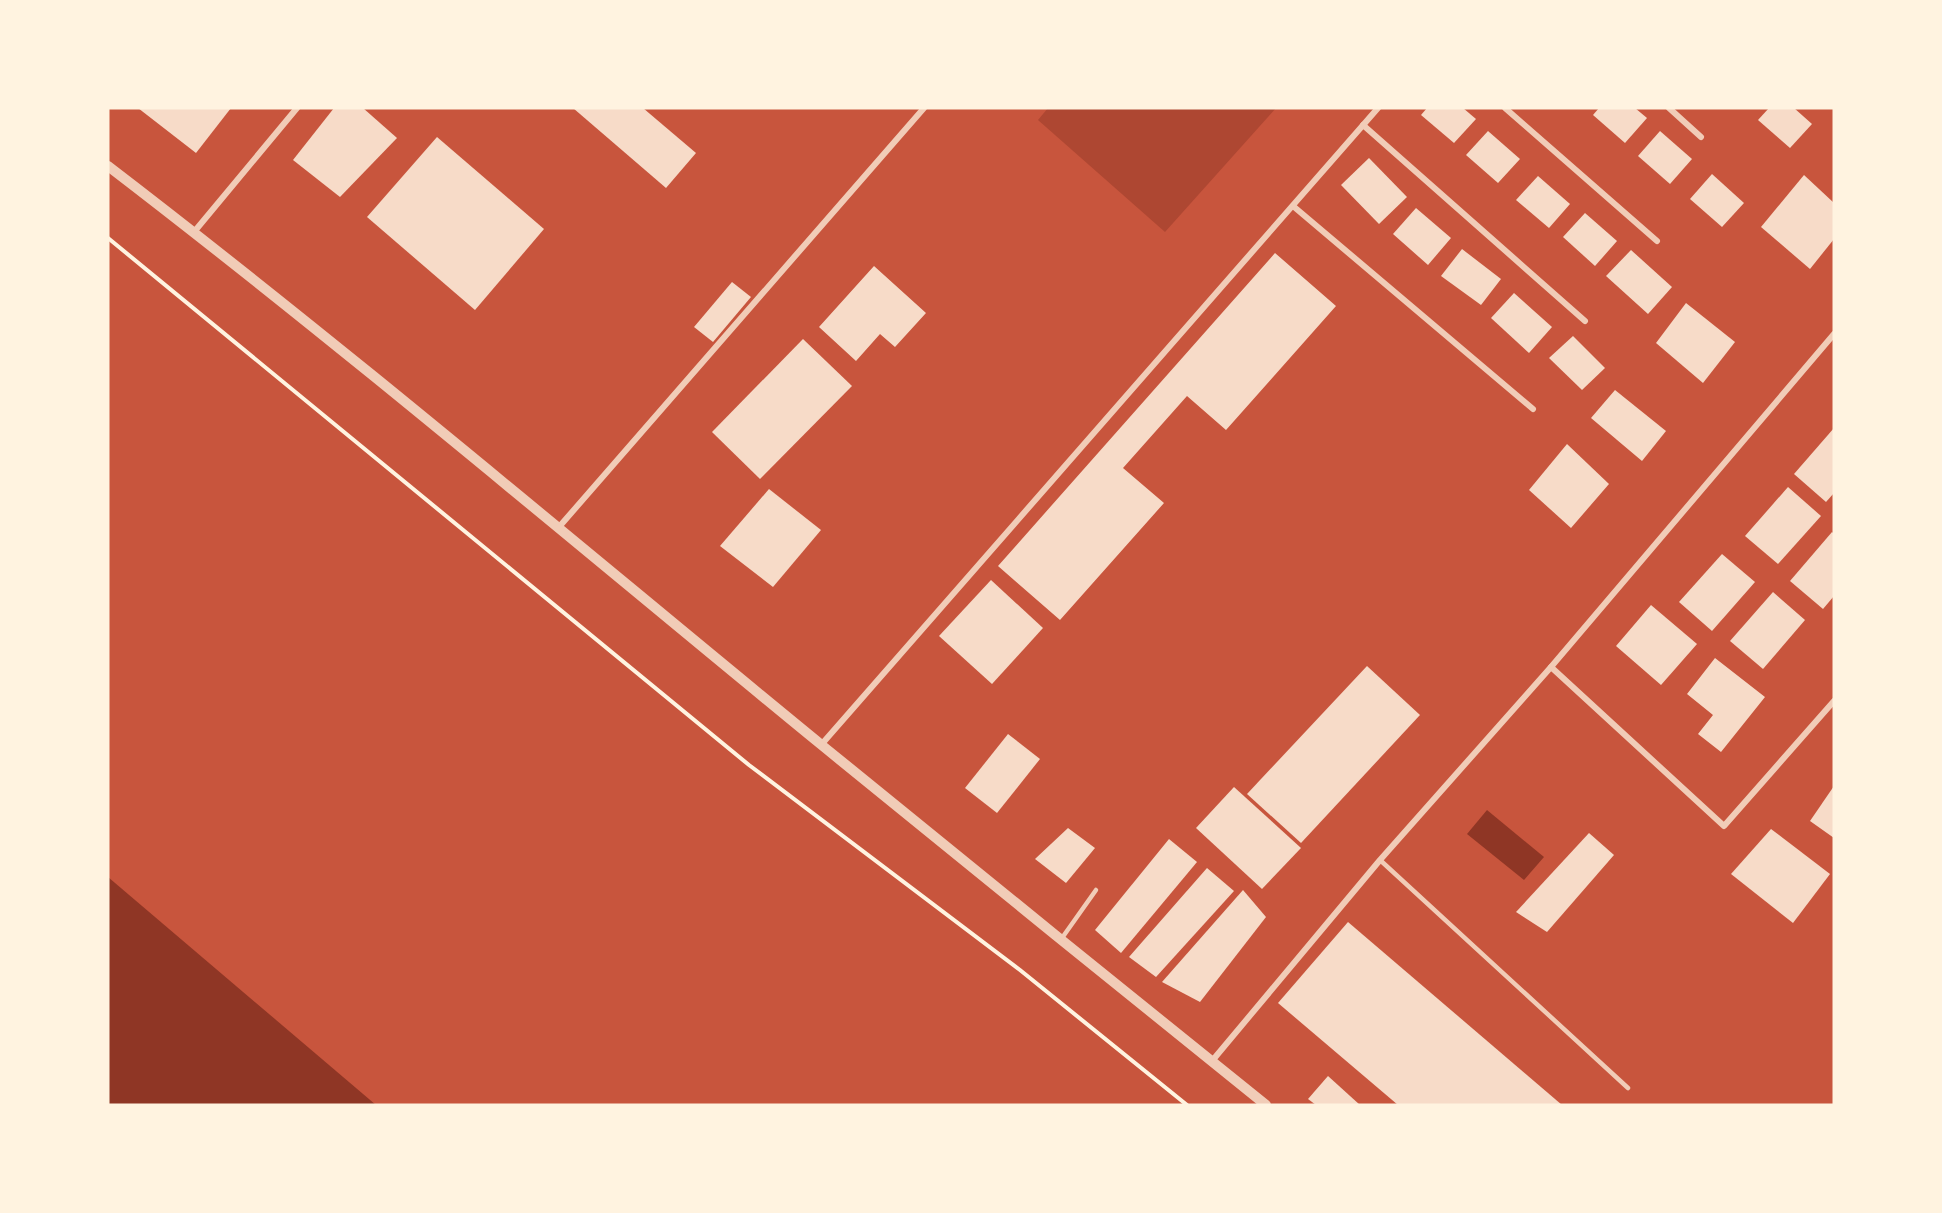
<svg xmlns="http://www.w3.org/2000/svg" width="1942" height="1213" font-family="Cabin,sans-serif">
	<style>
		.green { fill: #ae4732 }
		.water { fill: #8f3625 }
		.building { fill: #f7dbc8 }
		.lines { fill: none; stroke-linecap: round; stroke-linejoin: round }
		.path { stroke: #fff3e0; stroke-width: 4 }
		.service { stroke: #f1ccb7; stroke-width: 4.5 }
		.minor { stroke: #f1ccb7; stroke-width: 6 }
		.tertiary { stroke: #f1ccb7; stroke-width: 10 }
	</style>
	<rect width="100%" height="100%" fill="#c8553d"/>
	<polygon class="green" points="1048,108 1276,108 1165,232 1038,120"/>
	<g class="water">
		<polygon points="1487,810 1544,857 1524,880 1467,834"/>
		<polygon points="108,877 376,1105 108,1105"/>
	</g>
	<g class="building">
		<polygon points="138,108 231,108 196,153"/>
		<polygon points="334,108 363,108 397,138 340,197 293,160"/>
		<polygon points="573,108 643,108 696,153 666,188"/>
		<polygon points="1427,108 1463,108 1476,119 1454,143 1421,115"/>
		<polygon points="1599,108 1635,108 1647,118 1625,143 1593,115"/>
		<polygon points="1769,108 1794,108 1812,124 1790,148 1758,120"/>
		<polygon points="1488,131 1520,159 1498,183 1466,155"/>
		<polygon points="1660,131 1692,159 1670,184 1638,156"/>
		<polygon points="437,137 544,229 475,310 367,217"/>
		<polygon points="1369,158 1407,197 1379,224 1341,185"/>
		<polygon points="1712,174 1744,203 1722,227 1690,199"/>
		<polygon points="1804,175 1834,203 1834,239 1810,269 1761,227"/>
		<polygon points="1538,176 1570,204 1549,228 1516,200"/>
		<polygon points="1416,208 1451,238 1428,265 1393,234"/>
		<polygon points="1585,213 1617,241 1595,266 1563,237"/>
		<polygon points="1462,249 1501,279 1481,305 1441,276"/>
		<polygon points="1631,250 1672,287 1648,314 1606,276"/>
		<polygon points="1275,253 1336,306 1226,430 1187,396 1123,468 1164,503 1060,620 998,566"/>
		<polygon points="874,266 926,313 895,347 880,334 856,361 819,327"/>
		<polygon points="732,282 751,297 713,342 694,327"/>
		<polygon points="1514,293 1552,327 1529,353 1491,318"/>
		<polygon points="1686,303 1735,342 1703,383 1656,343"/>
		<polygon points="1573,336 1605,368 1582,390 1549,358"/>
		<polygon points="803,339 852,386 760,479 712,432"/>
		<polygon points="1615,390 1666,431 1642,461 1591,418"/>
		<polygon points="1834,428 1834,493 1826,502 1794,474"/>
		<polygon points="1567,444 1609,484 1571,528 1529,490"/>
		<polygon points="1788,487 1821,516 1778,564 1745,536"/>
		<polygon points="769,489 821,530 773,587 720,546"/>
		<polygon points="1832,532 1834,534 1834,596 1823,609 1790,581"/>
		<polygon points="1722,554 1755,582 1712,631 1679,602"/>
		<polygon points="991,580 1043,628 992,684 939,636"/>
		<polygon points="1773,592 1805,620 1763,669 1730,641"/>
		<polygon points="1651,605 1697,644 1661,685 1616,646"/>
		<polygon points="1715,658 1765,697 1721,752 1698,734 1713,715 1687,694"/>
		<polygon points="1367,666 1420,715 1301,843 1247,794"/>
		<polygon points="1008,734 1040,759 997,813 965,788"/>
		<polygon points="1834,786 1834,838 1810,821"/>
		<polygon points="1234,787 1301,848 1262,889 1196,828"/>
		<polygon points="1068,828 1095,848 1066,883 1035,859"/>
		<polygon points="1771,829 1830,874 1793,923 1731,874"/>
		<polygon points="1589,833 1614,855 1547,932 1516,912"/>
		<polygon points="1169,839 1197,862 1121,953 1095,930"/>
		<polygon points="1207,868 1234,891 1156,977 1129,957"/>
		<polygon points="1243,890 1266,917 1200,1002 1162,982"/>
		<polygon points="1348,922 1562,1105 1398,1105 1278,1003"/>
		<polygon points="1328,1076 1360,1105 1316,1105 1308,1099"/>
	</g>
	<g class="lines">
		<polyline class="path" points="108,238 749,765 1020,970 1187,1105"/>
		<g class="service">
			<polyline points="1380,860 1628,1088"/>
			<polyline points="1062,938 1096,890"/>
		</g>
		<g class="minor">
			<polyline points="1505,108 1657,241"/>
			<polyline points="1669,108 1701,137"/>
			<polyline points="1363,125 1585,321"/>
			<polyline points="1293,206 1533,409"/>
			<polyline points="194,232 297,108"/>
			<polyline points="559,527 924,108"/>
			<polyline points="1551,667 1724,826 1834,701"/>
			<polyline points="821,745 1378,108"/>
			<polyline points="1212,1061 1380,860 1551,667 1834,334"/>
		</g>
		<path class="tertiary" d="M108,166C352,353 586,552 824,747C970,867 1119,986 1266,1105"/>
	</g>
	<rect width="1942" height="1213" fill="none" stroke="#fff3e0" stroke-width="219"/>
</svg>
